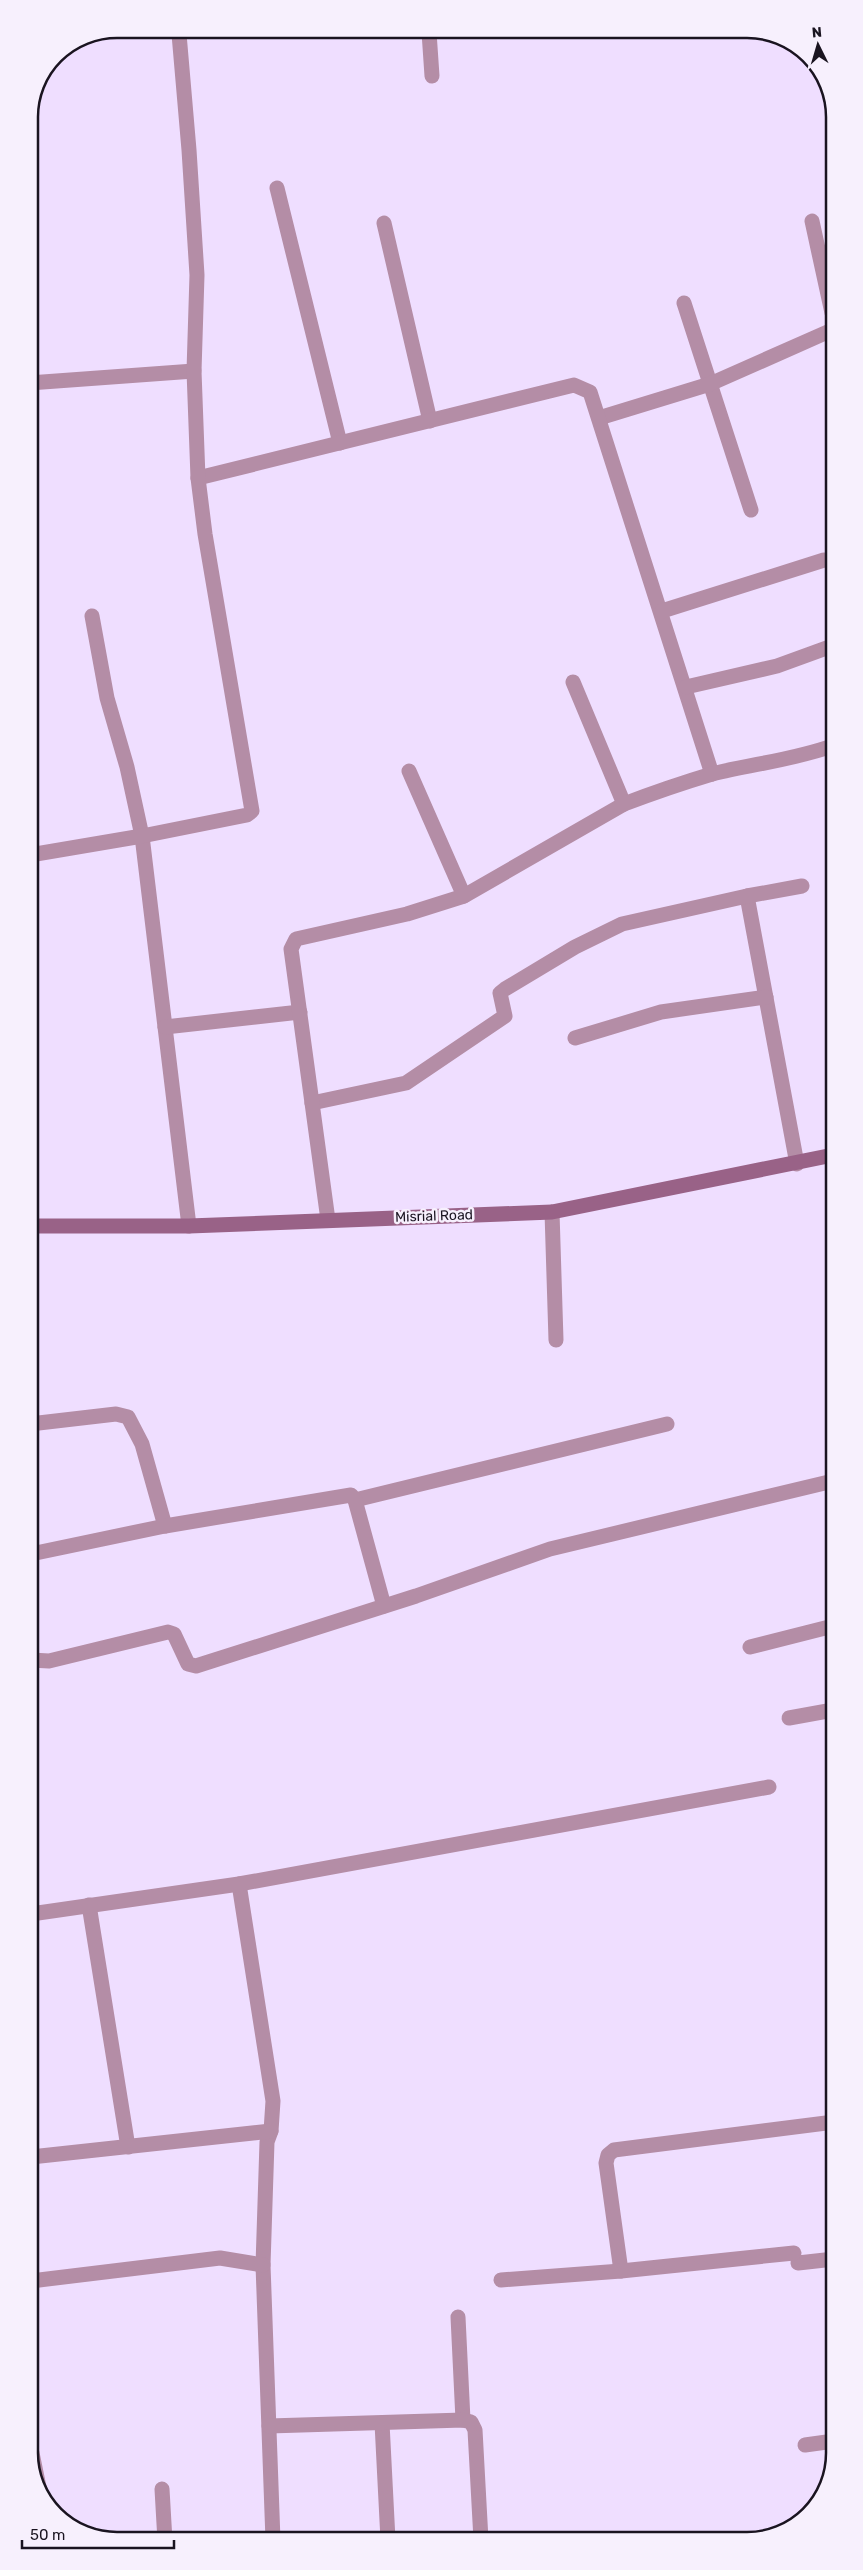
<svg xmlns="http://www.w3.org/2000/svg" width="863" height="2570" font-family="Rubik,sans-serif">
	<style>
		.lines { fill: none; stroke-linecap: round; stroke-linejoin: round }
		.street { stroke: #b48da6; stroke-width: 15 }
		.secondary { stroke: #996287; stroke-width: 15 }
		.labels { text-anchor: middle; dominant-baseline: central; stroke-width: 5; stroke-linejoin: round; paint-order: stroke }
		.street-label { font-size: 14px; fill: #1a1420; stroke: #f7f0fd }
		.rim { fill: none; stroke: #1a1420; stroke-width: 2.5 }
	</style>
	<rect width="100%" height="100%" fill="#efdeff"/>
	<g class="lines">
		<g class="street">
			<polyline points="429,32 432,76"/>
			<polyline points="277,188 340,443"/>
			<polyline points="812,221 832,313"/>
			<polyline points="384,223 430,421"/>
			<polyline points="684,303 751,510"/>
			<polyline points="29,383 194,371"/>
			<polyline points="599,418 710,384 832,330"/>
			<polyline points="198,478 574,385 590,392 712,774"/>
			<polyline points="662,611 824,560"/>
			<polyline points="92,616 107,698 127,767 142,836 189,1226"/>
			<polyline points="573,682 624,804"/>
			<polyline points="686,687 777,666 832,646"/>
			<polyline points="409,771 464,896"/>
			<polyline points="30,855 142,836 247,815 252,811 205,534 198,478 194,371 197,275 189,150 179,34"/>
			<polyline points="747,896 797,1164"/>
			<polyline points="165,1027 300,1012"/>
			<polyline points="575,1038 661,1012 766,997"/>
			<polyline points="312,1103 406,1083 505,1016 500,993 505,989 575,947 622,924 747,896 802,886"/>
			<polyline points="552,1212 556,1340"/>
			<path d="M328,1220L291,949L296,939L407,914L464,896L624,804C653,793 682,783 712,774C752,764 793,760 832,746"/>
			<polyline points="30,1424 116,1414 128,1417 142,1444 165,1526"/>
			<polyline points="355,1500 667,1424"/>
			<polyline points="31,1554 165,1526 351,1495 355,1500 384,1606"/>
			<polyline points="750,1647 833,1626"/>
			<polyline points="31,1660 49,1661 168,1632 174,1634 188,1664 196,1666 416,1596 550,1549 833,1481"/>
			<polyline points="789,1718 833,1710"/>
			<polyline points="239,1884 273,2101 271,2131 267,2142 263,2265 273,2540"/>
			<polyline points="89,1905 128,2147"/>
			<polyline points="31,1914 239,1884 769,1787"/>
			<polyline points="31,2157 271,2131"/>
			<polyline points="798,2263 834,2259"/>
			<polyline points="621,2271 606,2163 608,2155 614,2150 834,2122"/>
			<polyline points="501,2280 621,2271 794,2253"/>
			<polyline points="31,2281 220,2258 263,2265"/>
			<polyline points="458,2317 463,2420"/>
			<polyline points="382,2423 388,2540"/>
			<polyline points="269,2426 463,2420 471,2422 475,2430 481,2540"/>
			<polyline points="805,2445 834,2441"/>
			<polyline points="32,2453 39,2487"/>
			<polyline points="162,2489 165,2541"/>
		</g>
		<polyline class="secondary" points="30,1226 189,1226 552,1212 833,1155"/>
	</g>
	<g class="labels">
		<g class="street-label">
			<text transform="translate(434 1216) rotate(-2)">Misrial Road</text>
		</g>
	</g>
	<path d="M0 0H863V2570H0ZM117 38H747A79 79 0 0 1 826 117V2453A79 79 0 0 1 747 2532H117A79 79 0 0 1 38 2453V117A79 79 0 0 1 117 38Z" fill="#f7f0fd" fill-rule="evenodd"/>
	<path class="rim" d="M117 38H747A79 79 0 0 1 826 117V2453A79 79 0 0 1 747 2532H117A79 79 0 0 1 38 2453V117A79 79 0 0 1 117 38Z"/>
	<g transform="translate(818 45) rotate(355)" stroke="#f7f0fd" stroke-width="4" paint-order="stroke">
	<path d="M0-4L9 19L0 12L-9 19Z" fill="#1a1420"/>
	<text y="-8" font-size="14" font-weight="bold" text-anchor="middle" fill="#1a1420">N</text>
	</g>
	<path d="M22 2540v8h152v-8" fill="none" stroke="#1a1420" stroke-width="2.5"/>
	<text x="30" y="2540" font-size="15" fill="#1a1420" stroke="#f7f0fd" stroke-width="4" paint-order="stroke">50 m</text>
</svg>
